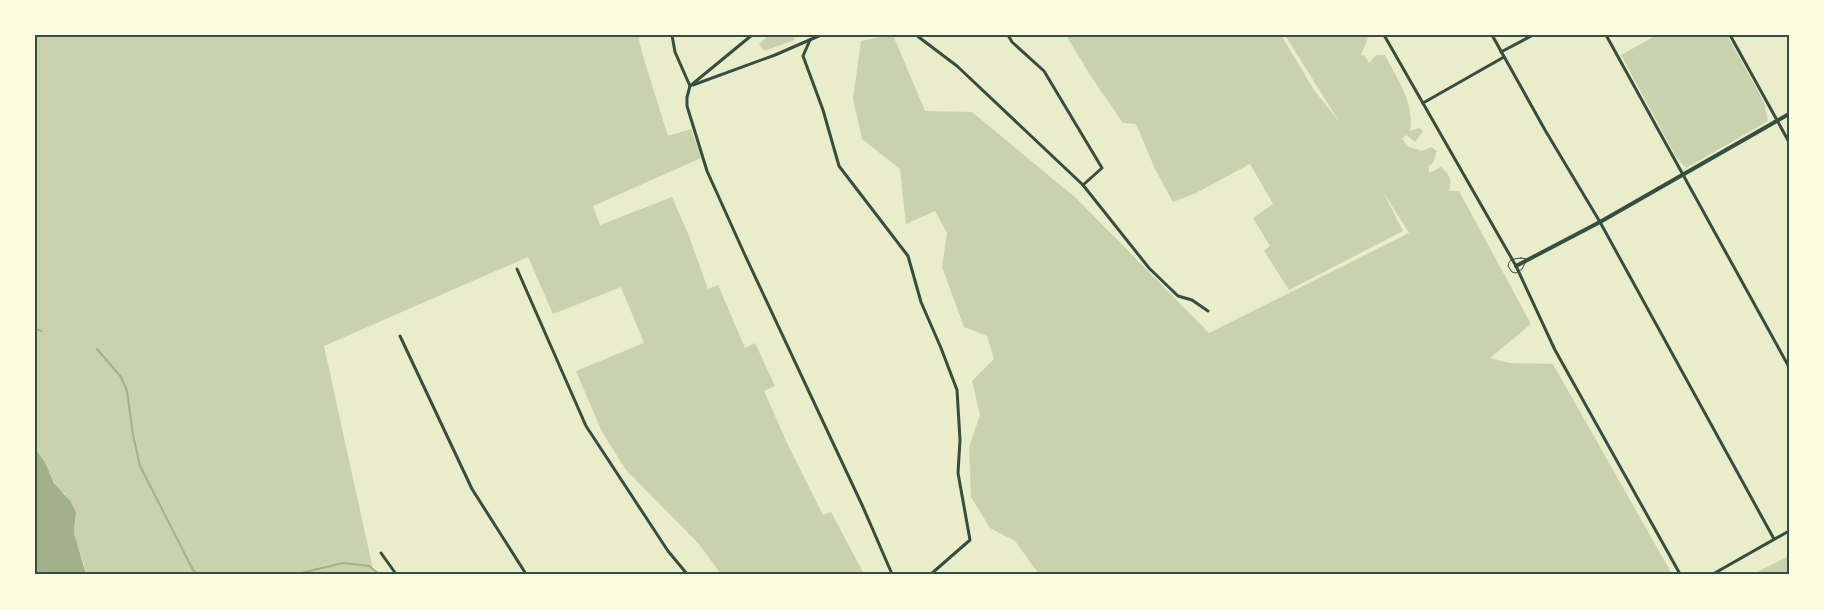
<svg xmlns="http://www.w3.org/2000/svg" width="1824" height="609" font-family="'Times New Roman',serif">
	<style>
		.green { fill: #cad2ad }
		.water { fill: #a3b18a }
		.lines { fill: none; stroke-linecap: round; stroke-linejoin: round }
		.stream { stroke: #a3b18a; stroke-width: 2 }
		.service { stroke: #344e41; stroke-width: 1 }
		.minor { stroke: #344e41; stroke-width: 3 }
		.tertiary { stroke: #344e41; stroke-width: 4 }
		.neatline { fill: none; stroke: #344e41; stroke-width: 2 }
	</style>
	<rect width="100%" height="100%" fill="#e9edc9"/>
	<g class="green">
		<polygon points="35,35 638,35 642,53 668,136 691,129 701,158 593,206 600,225 672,197 689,236 708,289 718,285 745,348 755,343 775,386 764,391 787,443 823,515 831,512 864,574 721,574 699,544 626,470 602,432 576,371 644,343 621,287 553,314 528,257 324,346 374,574 86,574 83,561 75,539 74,533 76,517 65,494 57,488 45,462 35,449"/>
		<polygon points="769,35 792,35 795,40 764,51 759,44"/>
		<path d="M889,35H893L925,111L972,112L1076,198L1209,333L1409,233L1382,190L1403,231L1289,290L1264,251L1270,246L1253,218L1273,204L1250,164L1196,193L1173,202L1155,169L1136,124L1123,123L1090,75L1066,35H1281L1314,90L1340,123L1285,35H1369L1361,55L1365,56L1369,63L1376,55H1385C1397,79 1415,103 1410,131L1419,128L1423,131L1415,142L1406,135L1402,139L1409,147L1422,151L1431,147L1437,151L1433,163L1429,166V173L1441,167C1450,175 1452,179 1449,191H1459L1531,324L1490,358L1509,363L1553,364L1672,574H1039L1015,541L990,528L971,497L969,447L980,415L972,381L994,359L987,336L964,327L942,267L947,233L935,211L906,224L900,169L862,139L853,99L861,41Z"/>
		<polygon points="1657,35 1727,35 1764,102 1768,121 1686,168 1676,157 1621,55"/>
		<polygon points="1789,556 1789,574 1753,574"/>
	</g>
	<polygon class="water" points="35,449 45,462 54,483 71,502 76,513 74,533 86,574 35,574"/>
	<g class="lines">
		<g class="stream">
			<polyline points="35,329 42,331"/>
			<polyline points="97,349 121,377 127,391 133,435 140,466 193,570 198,574"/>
			<polyline points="297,574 343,563 369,566 379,574"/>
		</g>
		<path class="service" d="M1521,258L1527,259L1522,269L1516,273L1512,272L1508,266C1509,258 1515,259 1521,258Z"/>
		<g class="minor">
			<polyline points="672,35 675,52 690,86"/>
			<polyline points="752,35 690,86 687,97 687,106 707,171 744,253 863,507 892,574"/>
			<polyline points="916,35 957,66 1083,185 1149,268 1178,296 1192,300 1208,311"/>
			<polyline points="1008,35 1012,42 1044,71 1102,168 1083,185"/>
			<polyline points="1384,35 1516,266 1555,350 1680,574"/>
			<polyline points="1492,35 1545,130 1600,222 1774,539"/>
			<polyline points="1606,35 1789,367"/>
			<polyline points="1730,35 1789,142"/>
			<polyline points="810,40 803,56 823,110 839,166 908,256 921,302 941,348 957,390 960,440 958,473 970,540 931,574"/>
			<polyline points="1501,52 1533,35"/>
			<polyline points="693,85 775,55 821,35"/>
			<polyline points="1423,103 1504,57"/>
			<polyline points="517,269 586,426 668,551 687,574"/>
			<polyline points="400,336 472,489 526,574"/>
			<polyline points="381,553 396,574"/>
			<polyline points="1713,574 1789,531"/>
		</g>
		<polyline class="tertiary" points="1516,266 1600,222 1789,114"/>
	</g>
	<rect width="1824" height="609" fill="none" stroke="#fefae0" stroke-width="72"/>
	<rect x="36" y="36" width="1752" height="537" class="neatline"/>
</svg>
